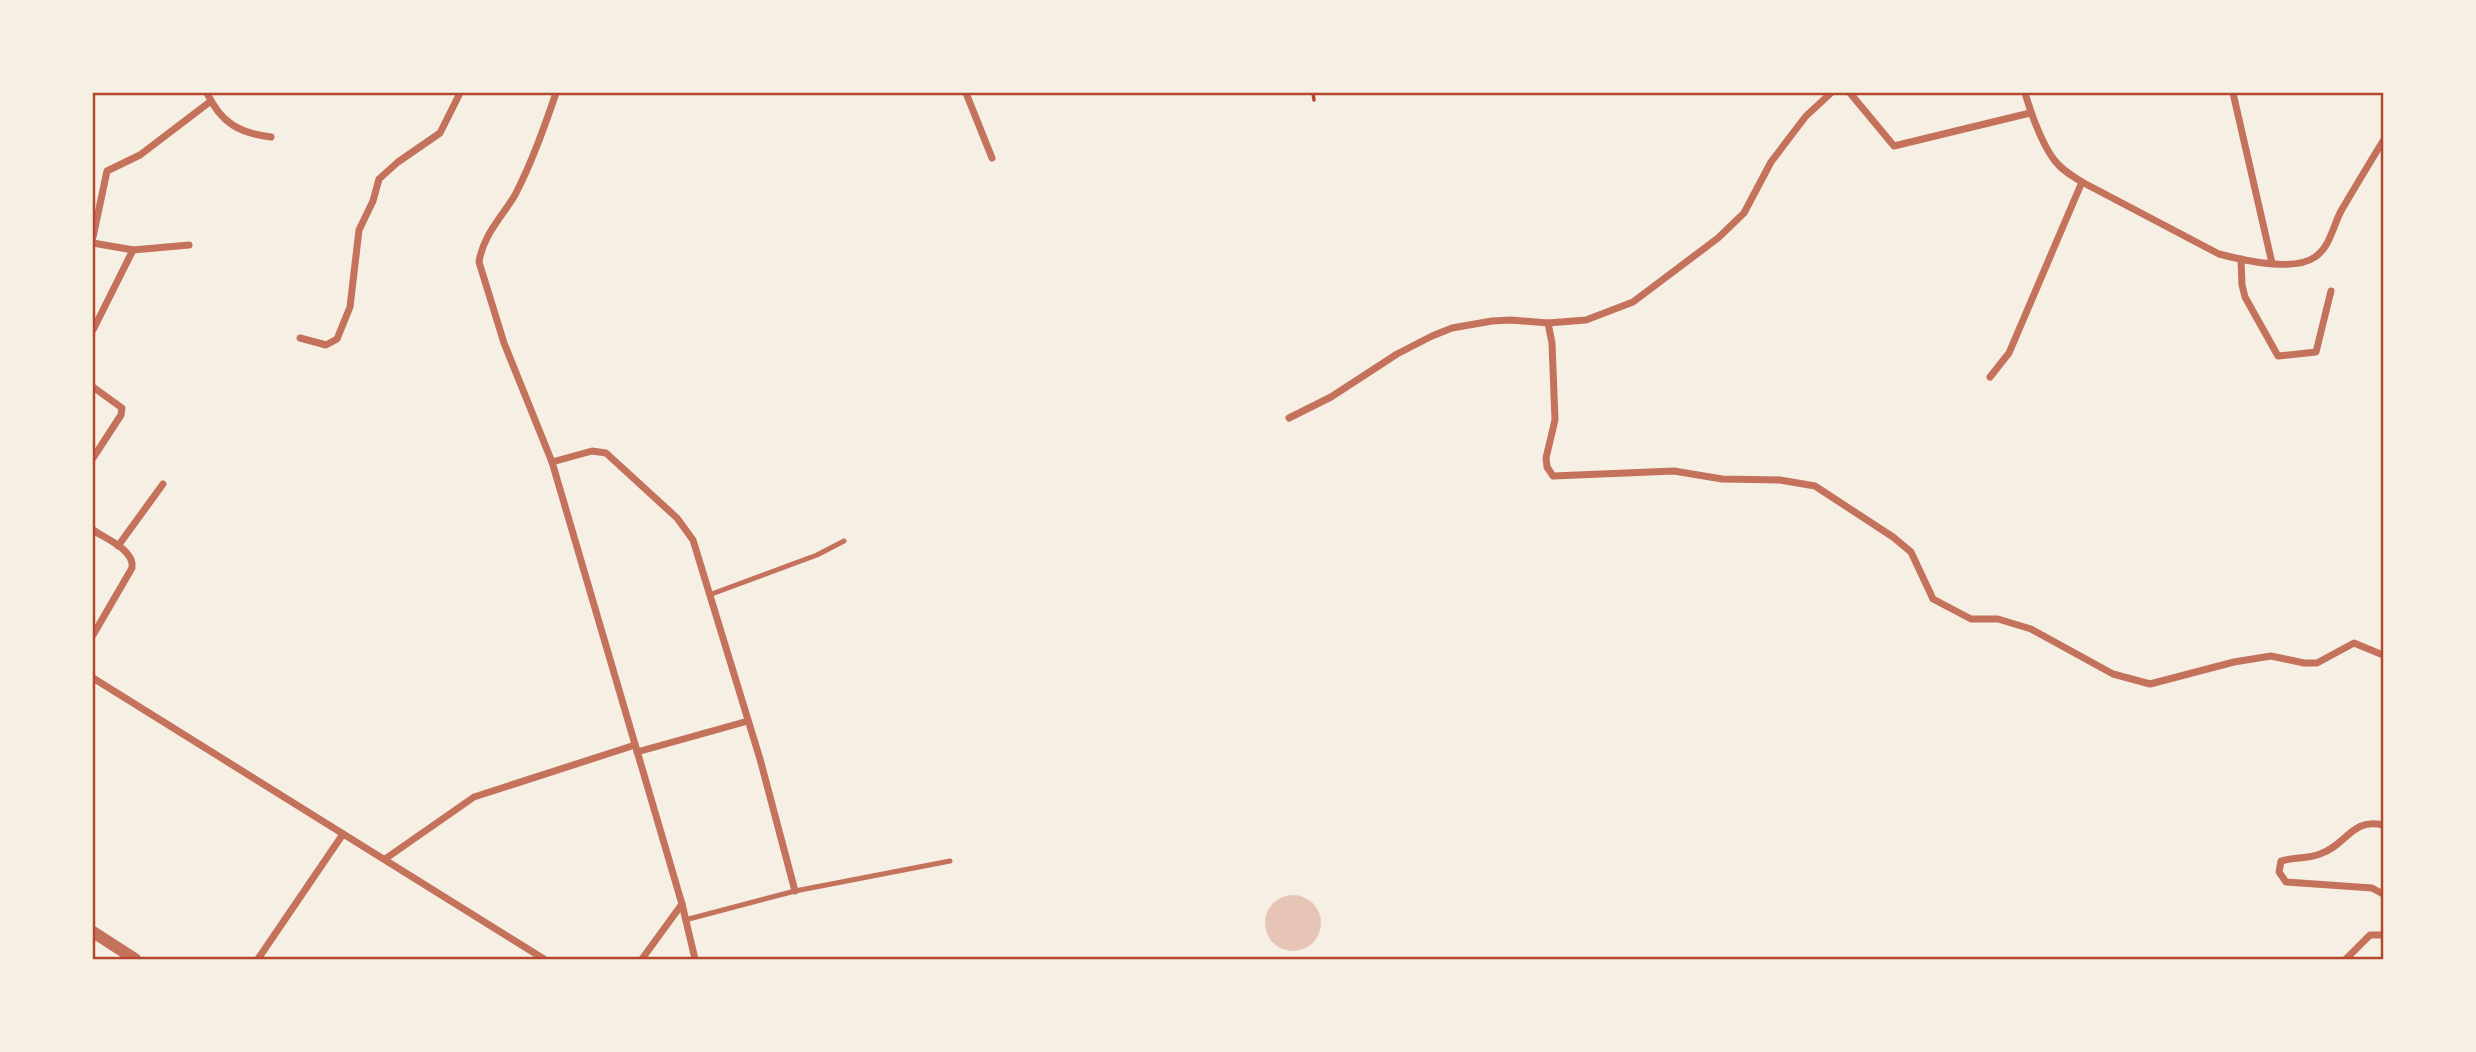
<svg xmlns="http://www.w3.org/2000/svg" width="2476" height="1052" font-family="Overpass,sans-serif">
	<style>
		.building { fill: #e6c5b7 }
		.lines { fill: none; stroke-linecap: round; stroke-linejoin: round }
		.path { stroke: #b5482f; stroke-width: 3.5 }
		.service { stroke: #c5725c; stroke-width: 5 }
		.minor { stroke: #c5725c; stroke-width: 7 }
		.tertiary { stroke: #c5725c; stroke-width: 12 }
		.neatline { fill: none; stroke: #b5482f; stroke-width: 2.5 }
	</style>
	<rect width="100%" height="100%" fill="#f6efe4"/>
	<circle class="building" cx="1293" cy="923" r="28"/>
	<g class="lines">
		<polyline class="path" points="1313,93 1314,100"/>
		<g class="service">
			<polyline points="709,595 817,555 844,541"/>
			<polyline points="685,920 795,891 950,861"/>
		</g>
		<g class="minor">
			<path d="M207,93C221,123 239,133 271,137"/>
			<path d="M556,93C544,128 532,162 515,195C502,217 483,235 479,262L504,343L552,462L682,904L695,959"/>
			<polyline points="966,93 992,158"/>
			<polyline points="1850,93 1894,146 2030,113"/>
			<path d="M2025,93C2031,113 2042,144 2055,161C2062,170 2072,176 2082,182L2219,254C2242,260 2294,272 2315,257C2330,247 2333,226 2341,211C2355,187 2369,164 2383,141"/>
			<polyline points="2233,93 2272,263"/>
			<polyline points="93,237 107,171 140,155 211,101"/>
			<polyline points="93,243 133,250 189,245"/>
			<polyline points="2241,259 2242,285 2245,297 2278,356 2316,352 2331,291"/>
			<polyline points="1548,323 1552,343 1555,420 1546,458 1547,467 1553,476 1674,471 1722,479 1780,480 1815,486 1893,537 1911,552 1933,599 1971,619 1998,619 2031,629 2113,674 2150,684 2234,662 2271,656 2304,663 2317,663 2354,643 2383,655"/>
			<polyline points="93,330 133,250"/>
			<polyline points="300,338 326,345 337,339 350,307 359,230 373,201 379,179 398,162 440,133 460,93"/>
			<polyline points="1990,377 2009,353 2082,182"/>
			<polyline points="93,387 122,408 121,415 93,458"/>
			<polyline points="1289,418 1331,397 1397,354 1432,336 1452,328 1492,321 1511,320 1548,323 1586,320 1633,302 1718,238 1744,213 1771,162 1806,116 1831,93"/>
			<polyline points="552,462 592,451 606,453 677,518 693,540 760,759 795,891"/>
			<path d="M93,530C106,539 135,550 132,568L93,635"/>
			<polyline points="118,546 163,484"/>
			<polyline points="93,678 544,959"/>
			<polyline points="637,752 748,721"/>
			<path d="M2383,825C2352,817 2346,846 2320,854C2308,859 2294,857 2281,861L2279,872L2286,882L2372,888L2383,894"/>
			<polyline points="385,859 474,797 635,745"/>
			<polyline points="258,959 343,834"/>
			<polyline points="642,959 682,904"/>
			<polyline points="2346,959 2370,935 2383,935"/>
		</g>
		<polyline class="tertiary" points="93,932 135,959"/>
	</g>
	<rect width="2476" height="1052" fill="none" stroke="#f6efe4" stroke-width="189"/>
	<rect x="94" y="94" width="2288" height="864" class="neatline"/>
</svg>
